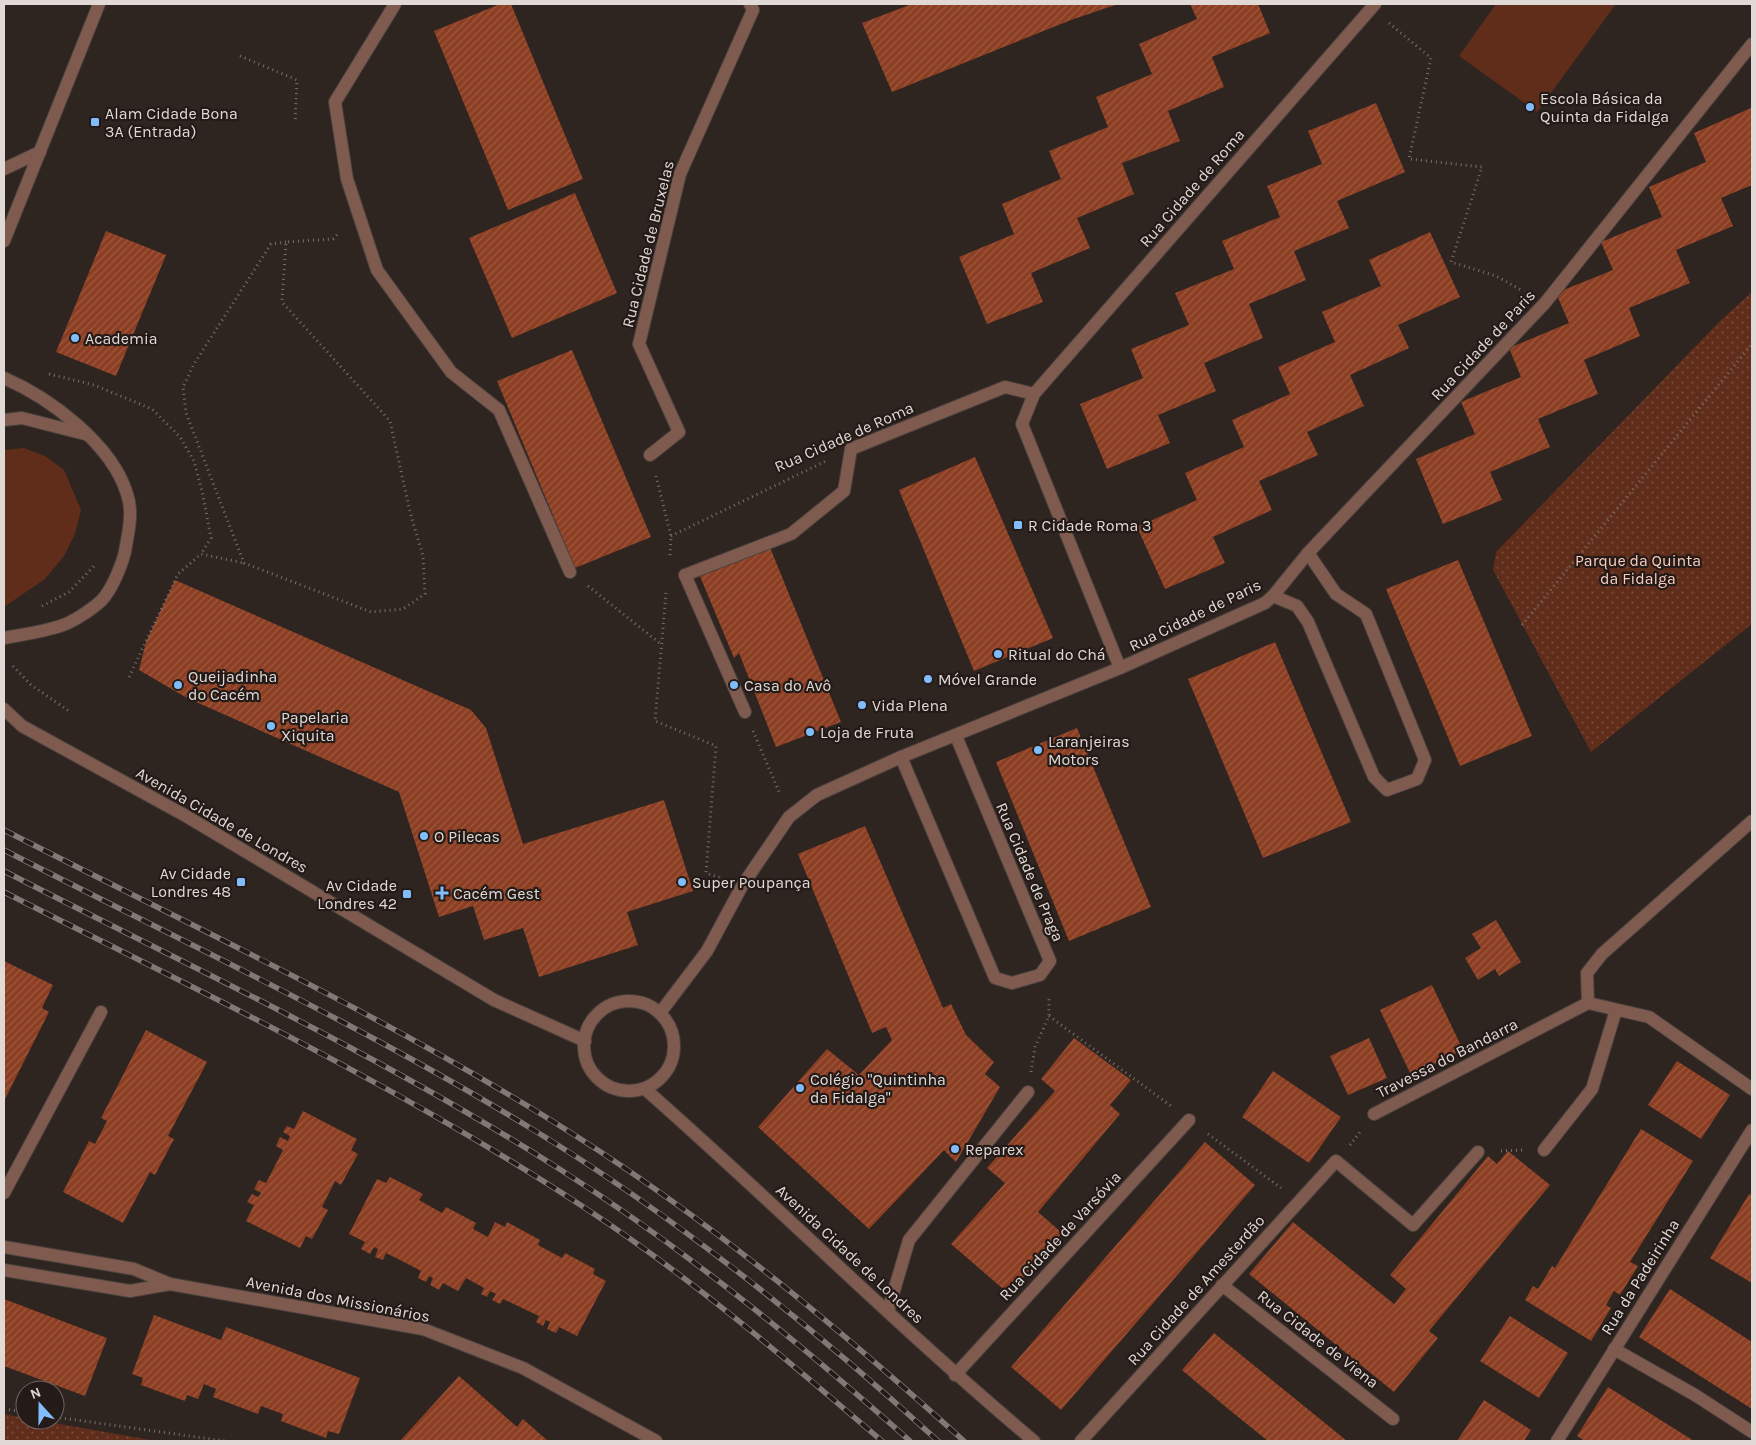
<svg xmlns="http://www.w3.org/2000/svg" width="1756" height="1445" font-family="Karla,sans-serif">
	<style>
		.green { fill: #612d1b }
		.park { fill: url(#park-dots) }
		.building { fill: url(#building-hatch) }
		.lines { fill: none; stroke-linecap: round; stroke-linejoin: round }
		.lane-casing { stroke: #4a413d; stroke-width: 14 }
		.street-casing { stroke: #4a413d; stroke-width: 14 }
		.path { stroke: #79706d; stroke-width: 3; stroke-dasharray: 1 4; stroke-linecap: butt }
		.lane { stroke: #7f5b4f; stroke-width: 12 }
		.street { stroke: #7f5b4f; stroke-width: 12 }
		.rail-casing { stroke: #817975; stroke-width: 5.5 }
		.rail { stroke: #241a17; stroke-width: 4; stroke-dasharray: 11; stroke-linecap: butt }
		.poi-dot { fill: #80bdfa; stroke: #241a17; stroke-width: 2 }
		.labels { text-anchor: middle; dominant-baseline: central; stroke-width: 4.5; stroke-linejoin: round; paint-order: stroke }
		.poi-label { font-size: 16px; fill: #e0d9d6; stroke: #241a17; text-anchor: start }
		.street-label { font-size: 16px; fill: #e0d9d6; stroke: #241a17 }
		.park-label { font-size: 16px; fill: #fbcdbd; stroke: #241a17 }
	</style>
	<defs>
		<pattern id="park-dots" width="8" height="8" patternUnits="userSpaceOnUse" patternTransform="scale(1.25)"><rect width="8" height="8" fill="#612d1b"/><path d="M2 2h.1M6 6h.1" fill="none" stroke="#774b3b" stroke-width="1.8" stroke-linecap="round"/></pattern>
		<pattern id="building-hatch" width="6" height="6" patternUnits="userSpaceOnUse" patternTransform="scale(1.25)"><rect width="6" height="6" fill="#8c3e22"/><path d="M-1 1l2-2M0 6l6-6M5 7l2-2" fill="none" stroke="#9c5941"/></pattern>
	</defs>
	<rect width="100%" height="100%" fill="#2e2420"/>
	<g class="green">
		<polygon points="1496,4 1616,4 1537,112 1459,56"/>
		<polygon points="24,448 45,456 64,470 81,510 75,534 64,556 45,579 4,607 4,450"/>
	</g>
	<g class="park">
		<polygon points="1752,292 1752,624 1591,752 1493,570 1496,552 1719,322"/>
		<polygon points="4,1414 25,1418 25,1420 37,1420 156,1441 4,1441"/>
	</g>
	<g class="building">
		<polygon points="500,4 511,4 583,179 508,210 434,31"/>
		<polygon points="912,4 1118,4 1071,20 892,92 862,23"/>
		<polygon points="1190,4 1258,4 1270,33 1212,57 1224,87 1168,111 1180,141 1122,163 1134,194 1077,218 1090,248 1031,273 1043,302 987,324 959,257 1014,234 1002,204 1061,179 1049,151 1108,127 1096,97 1152,74 1139,44 1197,19"/>
		<polygon points="1376,103 1405,172 1337,201 1349,228 1294,251 1306,280 1249,304 1263,338 1204,363 1216,391 1158,415 1170,443 1107,469 1080,404 1143,378 1131,349 1189,325 1175,293 1234,269 1222,241 1280,217 1267,186 1322,164 1308,131"/>
		<polygon points="1751,108 1752,185 1721,198 1733,226 1676,250 1690,283 1629,308 1640,336 1584,360 1598,394 1538,419 1550,447 1490,472 1502,500 1443,524 1416,459 1475,434 1461,402 1521,377 1509,348 1569,323 1556,293 1613,270 1601,242 1662,217 1649,187 1706,162 1694,133"/>
		<polygon points="575,193 617,293 512,338 469,238"/>
		<polygon points="106,231 166,255 116,376 56,352"/>
		<polygon points="1430,232 1460,297 1398,325 1409,348 1350,375 1364,406 1307,432 1318,455 1259,481 1272,510 1213,537 1225,563 1165,589 1137,527 1197,500 1185,473 1244,447 1232,420 1290,394 1278,367 1335,342 1322,312 1381,286 1369,260"/>
		<polygon points="572,350 651,537 575,568 497,381"/>
		<polygon points="975,457 1053,638 974,671 899,490"/>
		<polygon points="767,540 841,722 776,747 739,653 734,658 697,569"/>
		<polygon points="1458,560 1532,736 1460,766 1386,589"/>
		<polygon points="175,580 471,710 486,728 523,844 664,800 693,891 627,912 638,945 539,977 523,928 484,940 473,906 439,917 399,792 187,698 139,670 146,642"/>
		<polygon points="1275,642 1351,822 1263,858 1188,679"/>
		<polygon points="1077,728 1151,907 1069,941 996,762"/>
		<polygon points="865,826 943,1008 951,1004 966,1035 994,1062 985,1074 1000,1087 956,1162 944,1150 869,1229 758,1127 827,1049 859,1075 892,1040 886,1027 872,1033 798,854"/>
		<polygon points="1496,920 1521,962 1499,976 1495,969 1478,980 1465,958 1481,948 1472,934"/>
		<polygon points="4,961 53,985 42,1008 49,1012 4,1101"/>
		<polygon points="1432,985 1463,1050 1411,1075 1380,1010"/>
		<polygon points="146,1030 207,1062 168,1136 174,1139 155,1175 150,1172 123,1223 63,1192 89,1141 95,1144 107,1121 101,1118"/>
		<polygon points="1074,1038 1131,1080 1110,1105 1120,1114 1038,1212 1062,1233 1009,1294 951,1244 1005,1183 987,1168 1055,1091 1041,1079"/>
		<polygon points="1369,1038 1387,1078 1348,1095 1330,1056"/>
		<polygon points="1677,1061 1730,1095 1701,1139 1648,1105"/>
		<polygon points="1273,1071 1341,1117 1309,1163 1242,1117"/>
		<polygon points="303,1111 357,1139 351,1150 358,1154 341,1185 335,1181 322,1207 328,1210 312,1239 306,1236 300,1248 246,1221 254,1205 247,1202 252,1194 258,1197 261,1193 254,1189 259,1180 266,1183 283,1150 276,1146 280,1137 288,1141 290,1136 283,1132 287,1126 294,1129"/>
		<polygon points="1641,1129 1693,1161 1630,1262 1638,1266 1620,1295 1614,1291 1606,1305 1611,1308 1591,1341 1525,1300 1533,1286 1538,1289 1552,1266 1555,1268"/>
		<polygon points="1205,1142 1255,1185 1061,1410 1011,1367"/>
		<polygon points="1508,1151 1550,1185 1429,1331 1438,1338 1394,1392 1249,1274 1293,1222 1394,1304 1406,1289 1390,1275 1488,1156 1497,1164"/>
		<polygon points="390,1177 423,1194 419,1200 442,1213 446,1207 476,1223 473,1229 488,1237 495,1222 505,1227 507,1222 540,1240 538,1245 562,1258 565,1253 595,1269 593,1274 606,1281 577,1336 559,1327 556,1333 547,1329 550,1322 546,1320 543,1326 536,1322 539,1316 503,1299 500,1304 492,1300 496,1294 490,1291 487,1297 481,1294 484,1288 466,1278 458,1291 443,1283 439,1290 430,1285 433,1278 429,1276 426,1282 418,1278 421,1271 404,1262 386,1253 383,1260 375,1257 378,1249 374,1247 370,1254 361,1249 365,1242 349,1234 377,1179 386,1183"/>
		<polygon points="1749,1194 1752,1195 1752,1283 1710,1258"/>
		<polygon points="1670,1289 1752,1342 1752,1409 1639,1337"/>
		<polygon points="4,1299 107,1338 85,1396 4,1366"/>
		<polygon points="154,1315 221,1340 226,1327 360,1378 339,1434 328,1431 326,1438 281,1421 283,1414 261,1406 258,1414 213,1397 216,1389 204,1384 198,1399 187,1395 185,1401 141,1385 143,1378 132,1374"/>
		<polygon points="1510,1316 1568,1353 1539,1398 1480,1361"/>
		<polygon points="1214,1333 1304,1406 1347,1441 1268,1441 1227,1408 1182,1370"/>
		<polygon points="459,1376 517,1427 523,1419 548,1441 400,1441"/>
		<polygon points="1608,1387 1694,1441 1585,1441 1577,1436"/>
		<polygon points="1484,1400 1531,1430 1524,1441 1457,1441"/>
	</g>
	<g class="lines">
		<defs>
			<g id="lane">
				<polyline points="4,169 40,152"/>
				<polyline points="685,575 791,534 844,491 851,449"/>
			</g>
			<g id="street">
				<polyline points="395,4 335,102 347,179 377,270 451,372 499,410 570,572"/>
				<polyline points="4,241 99,4"/>
				<path d="M4,378C50,398 112,444 127,494C133,511 129,529 126,546C124,561 112,590 101,601C93,608 80,617 70,622C56,630 20,635 4,638"/>
				<polyline points="4,420 22,418 85,434"/>
				<polyline points="851,449 1005,387 1034,394"/>
				<polyline points="650,455 679,432 639,344 680,174 753,10 750,4"/>
				<polyline points="685,575 745,712"/>
				<polyline points="1273,596 1297,606 1308,622 1374,777 1387,790 1417,779 1425,760 1366,614 1336,594 1308,553"/>
				<polyline points="1120,668 1022,424 1034,394 1375,4"/>
				<polyline points="4,709 22,726 186,816 494,1000 585,1041"/>
				<polyline points="901,757 995,978 1012,983 1040,975 1050,961 956,736"/>
				<circle cx="629" cy="1046" r="45"/>
				<polyline points="1588,1003 1649,1017 1752,1089"/>
				<polyline points="660,1013 707,951 742,886 789,817 817,795 901,757 1120,668 1265,603 1273,596 1308,553 1545,303 1752,44"/>
				<path d="M645,1089C776,1204 900,1329 1034,1441"/>
				<polyline points="1374,1114 1588,1003 1587,973 1602,954 1752,821"/>
				<polyline points="1544,1150 1592,1089 1616,1010"/>
				<polyline points="4,1193 101,1012"/>
				<polyline points="4,1247 134,1269 170,1284 423,1329 523,1368 656,1441"/>
				<polyline points="4,1270 130,1291 170,1284"/>
				<polyline points="1222,1285 1393,1419"/>
				<polyline points="888,1311 909,1240 1028,1092"/>
				<polyline points="1614,1349 1695,1395 1752,1432"/>
				<polyline points="955,1375 1189,1120"/>
				<polyline points="1081,1441 1336,1161 1413,1225 1478,1152"/>
				<polyline points="1557,1441 1752,1130"/>
			</g>
		</defs>
		<use href="#lane" class="lane-casing"/>
		<use href="#street" class="street-casing"/>
		<g class="path">
			<polyline points="1389,23 1431,58 1409,159 1482,167 1451,262 1496,276 1523,291"/>
			<polyline points="240,56 297,80 295,123"/>
			<polyline points="286,242 271,244 194,364 183,387 186,413 244,563 371,612 403,609 425,594 423,556 410,512 390,421 282,302 286,242 333,239 340,232"/>
			<polyline points="49,374 94,385 152,409 180,437 194,461 203,495 211,538 201,554"/>
			<polyline points="656,476 671,536 670,557"/>
			<polyline points="671,536 826,461"/>
			<polyline points="588,586 662,645"/>
			<polyline points="666,593 655,721 716,746 706,873 720,878"/>
			<polyline points="42,606 69,592 94,566"/>
			<polyline points="1522,625 1752,344"/>
			<polyline points="13,666 31,685 69,711"/>
			<polyline points="129,677 178,574 201,554 244,563"/>
			<polyline points="753,731 780,794"/>
			<polyline points="1049,1016 1171,1106"/>
			<polyline points="1031,1072 1035,1047 1049,1016 1049,996"/>
			<polyline points="1208,1134 1281,1188"/>
			<polyline points="1350,1145 1360,1132"/>
			<polyline points="1501,1151 1522,1150"/>
			<polyline points="4,1409 25,1412"/>
			<polyline points="55,1417 225,1441"/>
		</g>
		<use href="#lane" class="lane"/>
		<use href="#street" class="street"/>
		<defs>
			<g id="rail">
				<path d="M4,830C196,928 394,1020 576,1136C716,1225 842,1331 964,1441"/>
				<path d="M4,850C181,941 362,1025 532,1129C678,1218 812,1326 938,1441"/>
				<path d="M4,871C191,967 383,1056 561,1170C685,1249 800,1343 910,1441"/>
				<path d="M4,892C199,991 398,1085 582,1206C689,1276 785,1358 882,1441"/>
			</g>
		</defs>
		<use href="#rail" class="rail-casing"/>
		<use href="#rail" class="rail"/>
	</g>
	<g class="poi-dot">
		<circle cx="1530" cy="107" r="5"/>
		<rect x="90" y="117" width="10" height="10" rx="2.5"/>
		<circle cx="75" cy="338" r="5"/>
		<rect x="1013" y="520" width="10" height="10" rx="2.5"/>
		<circle cx="998" cy="654" r="5"/>
		<circle cx="928" cy="679" r="5"/>
		<circle cx="178" cy="685" r="5"/>
		<circle cx="734" cy="685" r="5"/>
		<circle cx="862" cy="705" r="5"/>
		<circle cx="271" cy="726" r="5"/>
		<circle cx="810" cy="732" r="5"/>
		<circle cx="1038" cy="750" r="5"/>
		<circle cx="424" cy="836" r="5"/>
		<rect x="236" y="877" width="10" height="10" rx="2.5"/>
		<circle cx="682" cy="882" r="5"/>
		<path d="M439.5 885.5h5v5h5v5h-5v5h-5v-5h-5v-5h5z"/>
		<rect x="402" y="889" width="10" height="10" rx="2.5"/>
		<circle cx="800" cy="1088" r="5"/>
		<circle cx="955" cy="1149" r="5"/>
	</g>
	<g class="labels">
		<g class="poi-label">
			<text x="1540" y="98">Escola Básica da<tspan x="1540" dy="18">Quinta da Fidalga</tspan></text>
			<text x="105" y="113">Alam Cidade Bona<tspan x="105" dy="18">3A (Entrada)</tspan></text>
			<text x="85" y="338">Academia</text>
			<text x="1028" y="525">R Cidade Roma 3</text>
			<text x="1008" y="654">Ritual do Chá</text>
			<text x="188" y="676">Queijadinha<tspan x="188" dy="18">do Cacém</tspan></text>
			<text x="938" y="679">Móvel Grande</text>
			<text x="744" y="685">Casa do Avô</text>
			<text x="872" y="705">Vida Plena</text>
			<text x="281" y="717">Papelaria<tspan x="281" dy="18">Xiquita</tspan></text>
			<text x="820" y="732">Loja de Fruta</text>
			<text x="1048" y="741">Laranjeiras<tspan x="1048" dy="18">Motors</tspan></text>
			<text x="434" y="836">O Pilecas</text>
			<text x="231" y="873" text-anchor="end">Av Cidade<tspan x="231" dy="18">Londres 48</tspan></text>
			<text x="692" y="882">Super Poupança</text>
			<text x="397" y="885" text-anchor="end">Av Cidade<tspan x="397" dy="18">Londres 42</tspan></text>
			<text x="453" y="893">Cacém Gest</text>
			<text x="810" y="1079">Colégio "Quintinha<tspan x="810" dy="18">da Fidalga"</tspan></text>
			<text x="965" y="1149">Reparex</text>
		</g>
		<g class="street-label">
			<text transform="translate(1192 188) rotate(-49)">Rua Cidade de Roma</text>
			<text transform="translate(648 244) rotate(-76)">Rua Cidade de Bruxelas</text>
			<text transform="translate(1483 345) rotate(-47)">Rua Cidade de Paris</text>
			<text transform="translate(844 437) rotate(-24)">Rua Cidade de Roma</text>
			<text transform="translate(1195 615) rotate(-26)">Rua Cidade de Paris</text>
			<text transform="translate(222 820) rotate(30)">Avenida Cidade de Londres</text>
			<text transform="translate(1030 872) rotate(67)">Rua Cidade de Praga</text>
			<text transform="translate(1447 1058) rotate(-27)">Travessa do Bandarra</text>
			<text transform="translate(1060 1236) rotate(-47)">Rua Cidade de Varsóvia</text>
			<text transform="translate(850 1254) rotate(43)">Avenida Cidade de Londres</text>
			<text transform="translate(1640 1277) rotate(-58)">Rua da Padeirinha</text>
			<text transform="translate(1196 1290) rotate(-48)">Rua Cidade de Amesterdão</text>
			<text transform="translate(338 1299) rotate(11)">Avenida dos Missionários</text>
			<text transform="translate(1318 1339) rotate(38)">Rua Cidade de Viena</text>
		</g>
		<g class="park-label">
			<text x="1638" y="560">Parque da Quinta<tspan x="1638" dy="18">da Fidalga</tspan></text>
		</g>
	</g>
	<rect width="1756" height="1445" fill="none" stroke="#e0d9d6" stroke-width="10"/>
	<g transform="translate(40 1405) rotate(339)"><circle r="24" fill="#241a17" stroke="#6f6663"/>
	<path d="M0-4L9 19L0 12L-9 19Z" fill="#80bdfa"/>
	<text y="-8" font-size="14" font-weight="bold" text-anchor="middle" fill="#e0d9d6">N</text>
	</g>
</svg>
